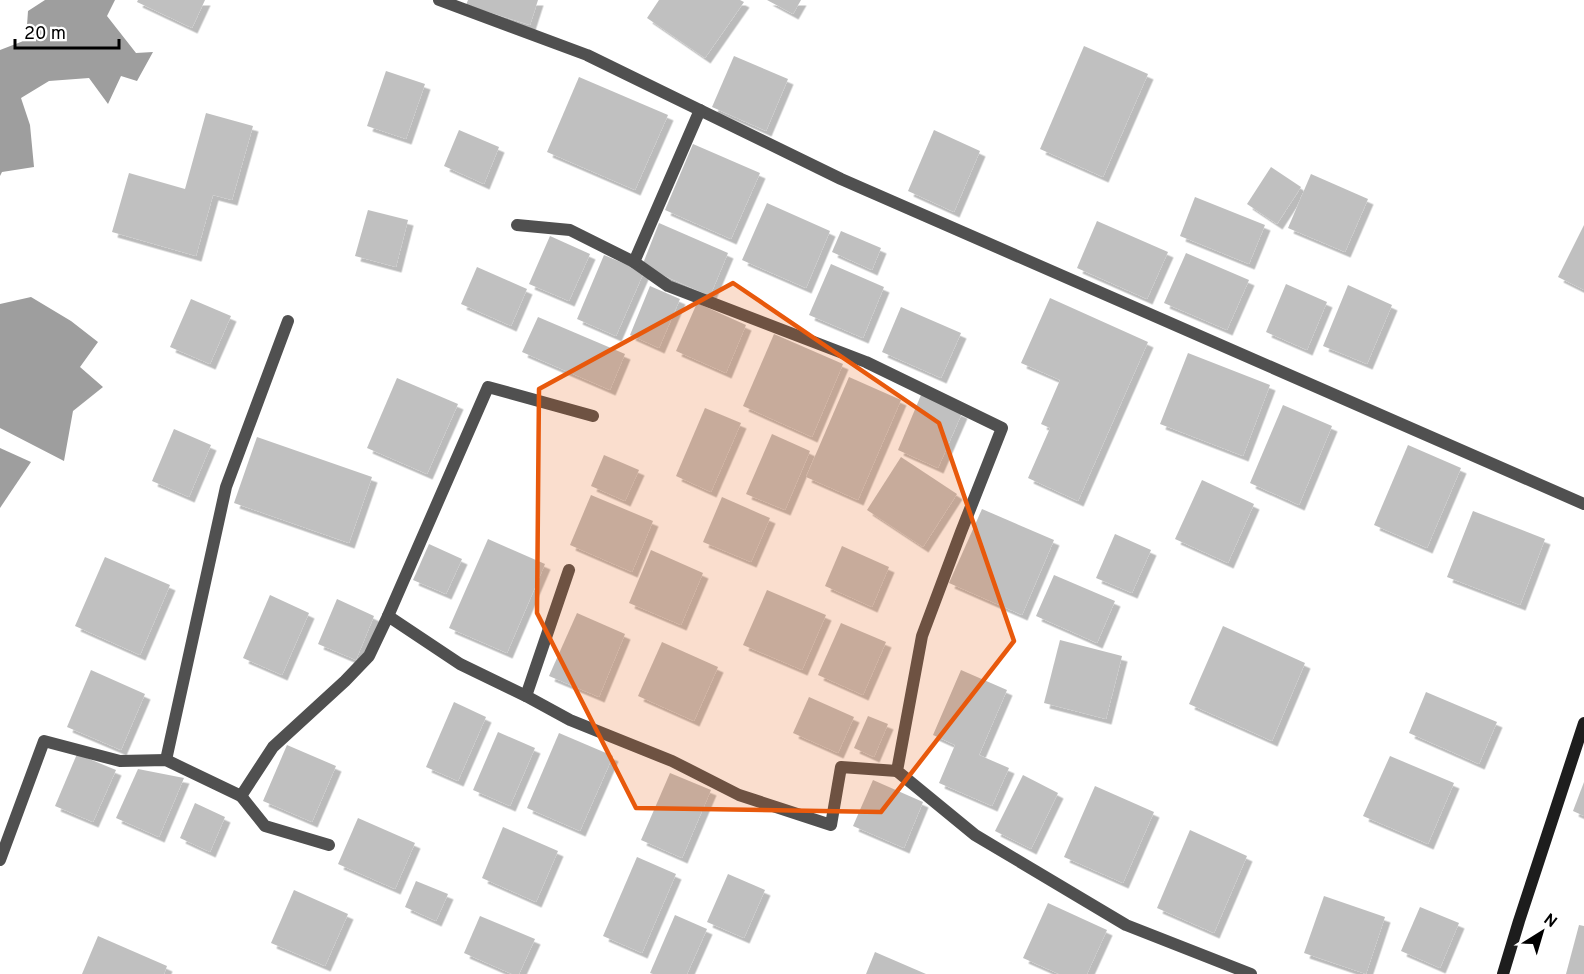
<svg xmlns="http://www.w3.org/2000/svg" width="1584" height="974" font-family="Overpass,sans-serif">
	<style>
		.water { fill: #9e9e9e }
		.building { fill: #c0c0c0; filter: url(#shadow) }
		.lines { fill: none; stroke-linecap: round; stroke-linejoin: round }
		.minor { stroke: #505050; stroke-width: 12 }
		.secondary { stroke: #1d1d1d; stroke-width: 12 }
		.marked { fill: #e8590c; fill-opacity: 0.2; stroke: #e8590c; stroke-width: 4.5; stroke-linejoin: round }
	</style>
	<defs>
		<filter id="shadow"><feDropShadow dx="5.5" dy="5.5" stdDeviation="0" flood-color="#0004"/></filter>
	</defs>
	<rect width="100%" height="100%" fill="#fff"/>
	<g class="water">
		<polygon points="45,0 115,0 107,16 136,53 153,52 137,81 121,76 108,104 89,78 49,81 21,98 30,125 34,167 2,172 0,176 0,50 26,40 28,11"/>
		<polygon points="31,297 71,321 98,342 80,367 103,387 73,411 64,461 0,428 0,304"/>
		<polygon points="0,448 31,462 0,508"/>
	</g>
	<g class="building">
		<polygon points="138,0 205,0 192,28 137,2"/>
		<polygon points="468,0 538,0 530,25 466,5"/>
		<polygon points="659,0 740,0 744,2 705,58 647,18"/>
		<polygon points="767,0 801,0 793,14"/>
		<polygon points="1084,46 1148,74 1103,177 1040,149"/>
		<polygon points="734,56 788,79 766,131 712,107"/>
		<polygon points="386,71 425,84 406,139 367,126"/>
		<polygon points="579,77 668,115 635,190 547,152"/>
		<polygon points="206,113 253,126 232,200 213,195 196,256 112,232 129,173 185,189"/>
		<polygon points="459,130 499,147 484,184 444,166"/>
		<polygon points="934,130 980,151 954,212 908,191"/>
		<polygon points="693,144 760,173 731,239 665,210"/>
		<polygon points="1271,167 1301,187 1277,224 1247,204"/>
		<polygon points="1311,174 1368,199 1345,252 1288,228"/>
		<polygon points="1195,197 1265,225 1249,264 1180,236"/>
		<polygon points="767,203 830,231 806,288 742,260"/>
		<polygon points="368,210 408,220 396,267 355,256"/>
		<polygon points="1097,221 1168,252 1147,299 1077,268"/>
		<polygon points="659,223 728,253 710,296 642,266"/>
		<polygon points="1584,225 1584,290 1558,277"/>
		<polygon points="841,231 881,248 872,270 832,252"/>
		<polygon points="550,236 590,254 569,301 529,284"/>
		<polygon points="1186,253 1249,280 1227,330 1164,303"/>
		<polygon points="604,255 644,272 616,336 577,319"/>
		<polygon points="831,264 884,287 863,338 809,315"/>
		<polygon points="477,267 527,289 511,326 461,304"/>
		<polygon points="1286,284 1327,302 1307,350 1266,332"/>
		<polygon points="1348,285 1392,305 1367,364 1323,346"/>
		<polygon points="650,286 680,299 659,348 630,335"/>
		<polygon points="1050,298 1148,342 1078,501 1028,478 1050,428 1041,424 1060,380 1021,363"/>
		<polygon points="191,299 231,316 210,364 170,347"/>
		<polygon points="697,303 746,325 726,373 676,351"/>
		<polygon points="901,307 961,333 941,378 882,352"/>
		<polygon points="538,317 625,354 610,390 522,352"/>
		<polygon points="774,334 843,364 812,437 743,406"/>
		<polygon points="1188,353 1270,385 1243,456 1160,424"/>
		<polygon points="849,377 901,400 858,500 806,477"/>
		<polygon points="397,378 458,404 427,474 367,448"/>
		<polygon points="921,395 962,413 938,468 898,450"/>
		<polygon points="1283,405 1332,426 1299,505 1250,483"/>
		<polygon points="705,408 741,423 711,492 676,476"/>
		<polygon points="174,429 211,445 189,497 152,481"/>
		<polygon points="772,434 810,451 785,510 746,494"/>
		<polygon points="257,437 372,477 349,543 234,503"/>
		<polygon points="1408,445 1461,468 1427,548 1374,525"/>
		<polygon points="604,455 639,470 625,501 591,486"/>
		<polygon points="901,457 957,494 923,547 867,510"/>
		<polygon points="1202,480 1254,504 1228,563 1175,539"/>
		<polygon points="591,495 653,521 632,572 570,545"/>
		<polygon points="722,497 770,518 751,562 703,542"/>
		<polygon points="982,509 1054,540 1022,615 949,583"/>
		<polygon points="1473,511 1545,539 1520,605 1447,577"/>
		<polygon points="1115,534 1151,550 1132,593 1096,578"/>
		<polygon points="488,539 545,564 507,653 449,628"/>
		<polygon points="429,544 462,559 446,594 413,580"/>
		<polygon points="842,546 889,567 872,607 825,586"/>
		<polygon points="651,550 703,573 681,625 629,603"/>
		<polygon points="105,557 170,585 140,655 75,626"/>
		<polygon points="1054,575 1115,601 1097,643 1036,616"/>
		<polygon points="767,590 826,615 802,670 743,645"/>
		<polygon points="270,595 309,613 282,675 243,658"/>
		<polygon points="337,599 374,616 356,660 318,644"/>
		<polygon points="577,613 625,634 599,697 549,676"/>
		<polygon points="841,623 886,642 863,695 818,675"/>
		<polygon points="1223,626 1305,663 1272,741 1189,704"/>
		<polygon points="1060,640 1122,656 1106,719 1044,703"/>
		<polygon points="662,642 718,667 694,721 638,696"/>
		<polygon points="91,670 145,694 121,750 67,727"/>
		<polygon points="961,670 1007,690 979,755 1009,768 992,806 939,783 955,745 933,735"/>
		<polygon points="1426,692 1497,722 1479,764 1409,733"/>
		<polygon points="809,697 854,717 838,753 793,733"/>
		<polygon points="454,702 486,717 458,781 426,767"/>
		<polygon points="868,716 888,724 874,757 854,748"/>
		<polygon points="498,732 535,748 510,806 473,790"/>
		<polygon points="559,733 613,756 580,831 527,808"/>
		<polygon points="287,745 336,766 312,822 263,801"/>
		<polygon points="77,754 116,770 93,822 55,806"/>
		<polygon points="1390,756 1454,783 1428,844 1363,816"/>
		<polygon points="138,769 184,778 159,837 116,818"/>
		<polygon points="670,773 711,790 682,858 641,840"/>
		<polygon points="1023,775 1058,793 1031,849 995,831"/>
		<polygon points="873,780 923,802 904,848 853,826"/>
		<polygon points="1584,782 1584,816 1573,811"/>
		<polygon points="1095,786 1154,812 1123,883 1064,857"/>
		<polygon points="195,803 225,817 210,852 180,838"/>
		<polygon points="358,818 415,843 395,889 338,864"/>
		<polygon points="503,827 558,851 536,902 482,878"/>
		<polygon points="1190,830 1247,856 1214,933 1157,908"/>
		<polygon points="637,857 676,874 642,953 603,936"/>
		<polygon points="728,874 765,890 744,938 707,922"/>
		<polygon points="416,881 448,894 436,921 405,907"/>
		<polygon points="294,890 348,914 325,966 271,943"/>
		<polygon points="1324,896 1385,917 1366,974 1304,953"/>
		<polygon points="1048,903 1107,930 1087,974 1059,974 1023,958"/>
		<polygon points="1420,907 1459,923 1440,968 1401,951"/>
		<polygon points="675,915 707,929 687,974 653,974 650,973"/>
		<polygon points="480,916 535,939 519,974 512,974 464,953"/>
		<polygon points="1579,925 1584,926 1584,974 1566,974"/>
		<polygon points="98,936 167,966 164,974 82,974"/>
		<polygon points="875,952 926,974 866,974"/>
	</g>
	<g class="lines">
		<g class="minor">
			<polyline points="439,0 587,55 841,179 1584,504"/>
			<polyline points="700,110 634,262 668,286 866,362 1002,428 961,532 922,636 897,771 975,835 1126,925 1251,974"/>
			<polyline points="517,225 570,230 634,262"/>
			<polyline points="388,616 488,387 593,416"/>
			<polyline points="526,696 569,570"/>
			<polyline points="166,760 226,487 288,321"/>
			<polyline points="241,796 265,826 329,845"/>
			<polyline points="0,860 44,741 120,761 166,760 241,796 273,747 345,681 369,656 388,616 460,664 526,696 570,720 672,761 739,795 831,825 841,767 897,771"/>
		</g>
		<polyline class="secondary" points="1503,974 1519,921 1584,723"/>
	</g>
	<path class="marked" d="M733,283L939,423L1014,641L881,812L636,808L537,613L539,389Z"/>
	<g transform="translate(1542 932) rotate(37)" stroke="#ffffff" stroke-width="4.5" paint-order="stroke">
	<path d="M0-4.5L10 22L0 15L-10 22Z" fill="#000000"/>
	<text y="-9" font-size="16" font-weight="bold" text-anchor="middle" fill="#000000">N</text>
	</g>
	<path d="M15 39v9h104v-9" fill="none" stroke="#000000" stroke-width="3"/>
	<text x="24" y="39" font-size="18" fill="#000000" stroke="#ffffff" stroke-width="4.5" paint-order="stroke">20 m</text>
</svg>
